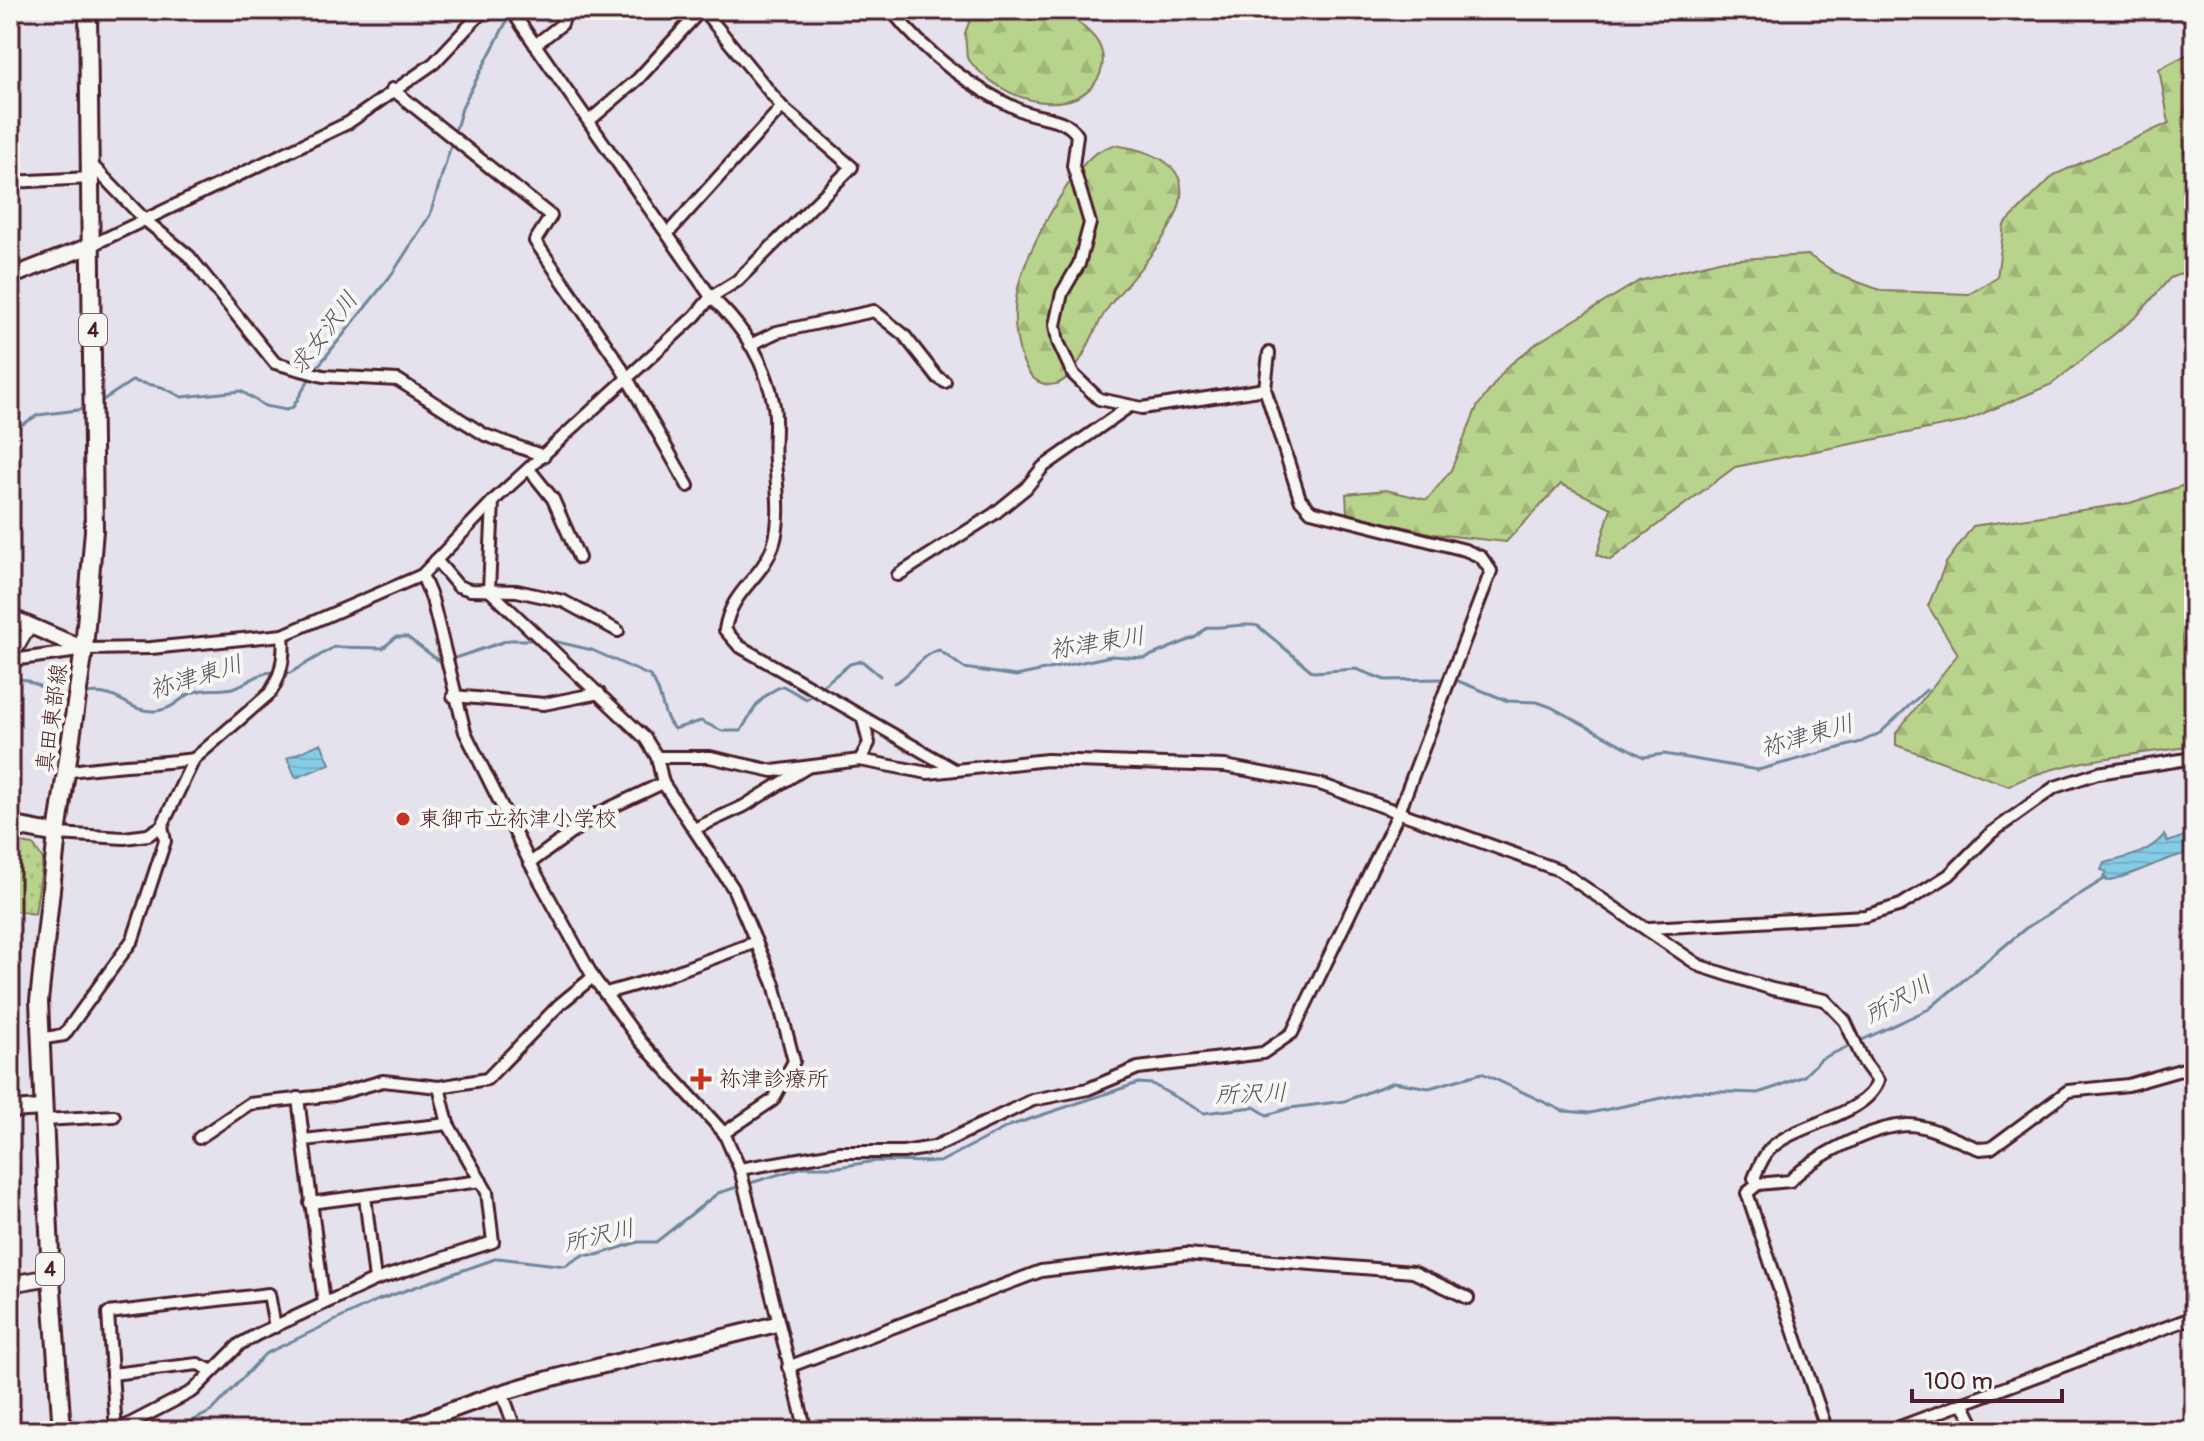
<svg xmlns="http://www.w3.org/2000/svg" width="2204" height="1441" font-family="Pangolin,'Klee One',sans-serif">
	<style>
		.green { fill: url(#green-dots); stroke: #81795b; stroke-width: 2 }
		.forest { fill: url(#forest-firs); stroke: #81795b; stroke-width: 2 }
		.water { fill: url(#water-rules); stroke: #6d879b; stroke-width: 2 }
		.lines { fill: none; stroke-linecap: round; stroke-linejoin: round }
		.stream { stroke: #6d879b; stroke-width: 3 }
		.street-casing { stroke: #4a1f2b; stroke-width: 16 }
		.secondary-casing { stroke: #4a1f2b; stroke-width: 20 }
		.primary-casing { stroke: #4a1f2b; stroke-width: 22 }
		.street { stroke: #f6f6f2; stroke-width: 10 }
		.secondary { stroke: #f6f6f2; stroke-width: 14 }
		.primary { stroke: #f6f6f2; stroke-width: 16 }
		.poi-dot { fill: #c8321e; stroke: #f6f6f2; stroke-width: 3 }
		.labels { text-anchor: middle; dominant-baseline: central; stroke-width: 8; stroke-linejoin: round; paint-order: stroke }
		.shield { fill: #f6f6f2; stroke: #7e6067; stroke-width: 2 }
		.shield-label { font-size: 20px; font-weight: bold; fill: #4a1f2b }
		.street-label { font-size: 22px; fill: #4a1f2b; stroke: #f6f6f2 }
		.poi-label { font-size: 22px; fill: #4a1f2b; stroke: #f6f6f2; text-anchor: start }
		.water-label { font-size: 24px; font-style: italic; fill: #5c5363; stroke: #f6f6f2 }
	</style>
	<defs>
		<pattern id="green-dots" width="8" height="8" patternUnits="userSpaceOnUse" patternTransform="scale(2)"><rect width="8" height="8" fill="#b8d38b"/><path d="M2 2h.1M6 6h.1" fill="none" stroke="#a0b578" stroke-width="1.8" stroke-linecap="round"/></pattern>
		<pattern id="forest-firs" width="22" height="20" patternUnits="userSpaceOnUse" patternTransform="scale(2)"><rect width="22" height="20" fill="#b8d38b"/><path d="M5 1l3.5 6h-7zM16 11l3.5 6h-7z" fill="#a0b578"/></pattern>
		<pattern id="water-rules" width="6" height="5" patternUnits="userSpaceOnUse" patternTransform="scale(2)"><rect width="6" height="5" fill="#85cde6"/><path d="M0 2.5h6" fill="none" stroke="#74b0c5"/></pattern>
	</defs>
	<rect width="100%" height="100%" fill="#e5e1ed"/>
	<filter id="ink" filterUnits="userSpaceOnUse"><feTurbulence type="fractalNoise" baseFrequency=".0125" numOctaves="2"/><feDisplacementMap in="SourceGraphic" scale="16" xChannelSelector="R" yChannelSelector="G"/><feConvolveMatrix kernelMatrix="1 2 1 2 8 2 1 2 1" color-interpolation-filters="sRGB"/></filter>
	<g filter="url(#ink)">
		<polygon class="green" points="10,841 33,845 43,859 35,914 10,910"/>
		<g class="forest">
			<path d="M974,10C996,10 1041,4 1060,11C1071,15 1082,25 1090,33C1117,58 1098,95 1065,101C1028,108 989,86 967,58L965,33Z"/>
			<polygon points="2194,51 2194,276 2190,270 2170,278 2137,316 2052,384 1963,422 1735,467 1610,560 1597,555 1611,508 1561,484 1506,542 1434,534 1347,513 1346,494 1386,490 1427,500 1451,470 1477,407 1507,367 1537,343 1639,281 1723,260 1808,255 1841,276 1883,291 1969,294 1997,278 2004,225 2054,175 2169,123 2159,69"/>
			<path d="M1114,145C1245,164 1152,252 1110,305C1093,327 1087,358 1067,377C1060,385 1049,387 1039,382C1029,377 1023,363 1020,353C1015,334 1013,312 1017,293C1023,257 1065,180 1092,156C1099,150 1107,148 1114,145Z"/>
			<path d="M2194,482V746C2138,755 2059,759 2009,786L1896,745V733L1958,654L1928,606L1946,563L1973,526L2130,503Z"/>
		</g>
		<g class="water">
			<polygon points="321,743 330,764 296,778 287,758"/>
			<path d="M2194,827V852C2165,856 2137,875 2107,881L2103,877L2107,872L2101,870L2104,863C2125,858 2148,854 2164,835L2168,842L2185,836Z"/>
		</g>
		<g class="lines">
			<g class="stream">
				<polyline points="315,370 392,274 430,215 463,105 511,13"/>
				<polyline points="100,402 132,381 162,387 182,397 241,391 265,406 286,410 293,407 311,376"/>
				<polyline points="10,432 38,415 86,409"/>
				<path d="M549,640L592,650L650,676C663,691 660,713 674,729L701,721L722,731H741C751,713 761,693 783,686L806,699L811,696"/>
				<polyline points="455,658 509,640 533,640"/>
				<polyline points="290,673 334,647 383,648 396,637 407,637 438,660"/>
				<polyline points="10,677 26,680 65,698"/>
				<polyline points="1458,681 1508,701 1537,702 1551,707 1644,757 1664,754 1758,770 1861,742 1880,733 1926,690"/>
				<path d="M894,683C913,675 920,655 939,650L964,668L1016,676L1111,656L1145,658L1196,637L1207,627C1223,629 1247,622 1258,626L1313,672L1356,669L1385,680L1442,679"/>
				<polyline points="821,687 850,664 862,661 880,676"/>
				<path d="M87,694C121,689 128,713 156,711C173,710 180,697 194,692C206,688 220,691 232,688C246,685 257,673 271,672"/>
				<polyline points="172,1431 212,1411 265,1354 378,1300 498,1258 565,1266 583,1255 597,1255 638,1242 656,1242 718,1193 803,1167 839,1167 875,1161 940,1162 1009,1126 1138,1083 1152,1084 1204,1113 1254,1107 1267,1115 1290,1108 1345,1101 1394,1082 1429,1088 1482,1073 1563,1111 1590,1113 1696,1091 1758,1093 1776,1087 1804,1076 1821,1059 1929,1009 2026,928 2106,878"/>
			</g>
			<defs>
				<g id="street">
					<path d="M511,10L711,297C743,326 766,363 774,406C777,423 773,443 775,461C777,488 782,520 773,546C761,580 731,590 725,630L739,646L953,769"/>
					<path d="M891,10C925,53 972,89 1022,111C1040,119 1065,116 1077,135L1073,166L1090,223L1079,264L1062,293L1055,325L1058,342L1073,374L1099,399L1142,408L1265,389"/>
					<polyline points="535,45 562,24 566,10"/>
					<polyline points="392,89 551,216 535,241 618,362 688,486"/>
					<polyline points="589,121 638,79 701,10"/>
					<polyline points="91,164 145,220 189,256 275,363 323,376 398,380 485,435 544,456"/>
					<polyline points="10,182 91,178"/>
					<polyline points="669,232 782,107"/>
					<polyline points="92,245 348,123 434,63 484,10"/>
					<polyline points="750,345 777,332 874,311 904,335 937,377 945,382"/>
					<polyline points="529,469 553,499 579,558"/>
					<polyline points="493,501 489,590 645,738 657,757 663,783 733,888 774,984 794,1061 773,1100 724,1133"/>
					<polyline points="436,560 458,586 470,590 517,591 563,601 618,631"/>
					<polyline points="422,575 432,599 465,732 530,863 593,977 640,1041 724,1133 740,1169 806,1431"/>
					<polyline points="898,575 994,514 1026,488 1043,467 1130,406"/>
					<polyline points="84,649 151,648 283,635 422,575 493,501 695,316 711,297 737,281 852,167 782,107 703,10"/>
					<polyline points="12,660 72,652"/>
					<polyline points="10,661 29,628"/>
					<polyline points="453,696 544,704 599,693"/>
					<path d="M657,757H710L773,771L860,760L928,773L1047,760L1225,766L1320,784L1559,870L1700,966L1772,989L1825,1000L1845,1021L1864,1062L1878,1081C1866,1117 1794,1123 1769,1150C1762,1158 1758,1169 1754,1178L1758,1184"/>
					<polyline points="860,760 869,743 863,719"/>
					<path d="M66,772C109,764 151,765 194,759"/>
					<polyline points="694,829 744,806 806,768"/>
					<path d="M57,834L124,838L148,835L162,826L194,759L270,693C282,675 285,656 283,635"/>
					<polyline points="530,863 597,814 663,783"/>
					<polyline points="1649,928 1865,916 1901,905 1949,875 1991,833 2055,787 2098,773 2194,758"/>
					<polyline points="606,993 662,977 756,942"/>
					<polyline points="39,1039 64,1035 133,939 165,841 162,826"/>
					<polyline points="298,1098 324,1303"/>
					<polyline points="44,1120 114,1116"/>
					<polyline points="199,1138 249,1104 334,1095 383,1081 439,1087 487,1079 560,1004 593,977"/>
					<polyline points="304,1140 448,1124"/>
					<polyline points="740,1169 840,1152 903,1152 934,1147 1033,1100 1088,1089 1138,1068 1263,1053 1292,1033 1399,812 1491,571 1481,557 1465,550 1311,511 1300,499 1265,389 1269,353"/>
					<polyline points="365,1196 375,1280"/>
					<polyline points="310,1203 481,1181"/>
					<polyline points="788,1367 1041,1271 1186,1254 1413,1272 1468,1298"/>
					<polyline points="112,1374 198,1364 213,1371"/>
					<polyline points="503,1395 516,1431"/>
					<polyline points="1964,1405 1977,1431"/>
					<polyline points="116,1431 193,1391 240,1344 258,1334 375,1280 493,1242 487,1192 448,1124 439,1087"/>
					<polyline points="116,1431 108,1313 269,1294 275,1327"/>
					<path d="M1827,1431L1747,1193L1758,1184L1790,1181C1814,1156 1872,1126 1908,1125C1930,1125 1959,1142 1980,1149L1991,1148L2068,1091L2128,1085L2184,1069L2194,1072"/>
					<polyline points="1889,1431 2194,1317"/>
				</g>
				<g id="secondary">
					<polyline points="10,277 92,245"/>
					<polyline points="10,617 84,649"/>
					<polyline points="10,1110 43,1108"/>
					<polyline points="10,1284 51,1277"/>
					<path d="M402,1431C519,1376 652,1357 776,1324"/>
				</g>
				<g id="primary">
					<polyline points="10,825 57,834"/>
					<polyline points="62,1431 51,1277 39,1001 57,834 84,649 94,530 88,10"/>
				</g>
			</defs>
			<use href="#street" class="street-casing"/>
			<use href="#secondary" class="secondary-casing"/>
			<use href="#primary" class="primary-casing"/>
			<use href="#street" class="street"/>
			<use href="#secondary" class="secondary"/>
			<use href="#primary" class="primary"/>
		</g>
	</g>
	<g class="poi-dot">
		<circle cx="403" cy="819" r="8"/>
		<path d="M697 1067h8v8h8v8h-8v8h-8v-8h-8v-8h8z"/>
	</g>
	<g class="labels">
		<g class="shield">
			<rect x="79" y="314" width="28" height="32" rx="6"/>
			<rect x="36" y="1253" width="28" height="32" rx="6"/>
		</g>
		<g class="shield-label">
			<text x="93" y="330">4</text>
			<text x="50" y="1269">4</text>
		</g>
		<g class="street-label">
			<text transform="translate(52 718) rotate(-82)">真田東部線</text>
		</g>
		<g class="poi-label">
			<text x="419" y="819">東御市立祢津小学校</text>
			<text x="719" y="1079">祢津診療所</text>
		</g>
		<g class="water-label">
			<text transform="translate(324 333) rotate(-53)">求女沢川</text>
			<text transform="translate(1097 643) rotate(-9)">祢津東川</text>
			<text transform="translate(196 677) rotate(-17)">祢津東川</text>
			<text transform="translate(1807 736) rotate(-16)">祢津東川</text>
			<text transform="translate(1898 1000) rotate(-29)">所沢川</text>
			<text transform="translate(1251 1094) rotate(-2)">所沢川</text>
			<text transform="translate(599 1236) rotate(-13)">所沢川</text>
		</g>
	</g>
	<rect width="2204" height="1441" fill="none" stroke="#f6f6f2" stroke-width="40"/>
	<rect x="20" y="20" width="2164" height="1401" fill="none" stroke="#4a1f2b" stroke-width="3" filter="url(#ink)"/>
	<path d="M1912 1389v12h150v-12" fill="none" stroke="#4a1f2b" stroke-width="4"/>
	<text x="1924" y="1389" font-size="24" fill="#4a1f2b" stroke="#f6f6f2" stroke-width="6" paint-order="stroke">100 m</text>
</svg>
